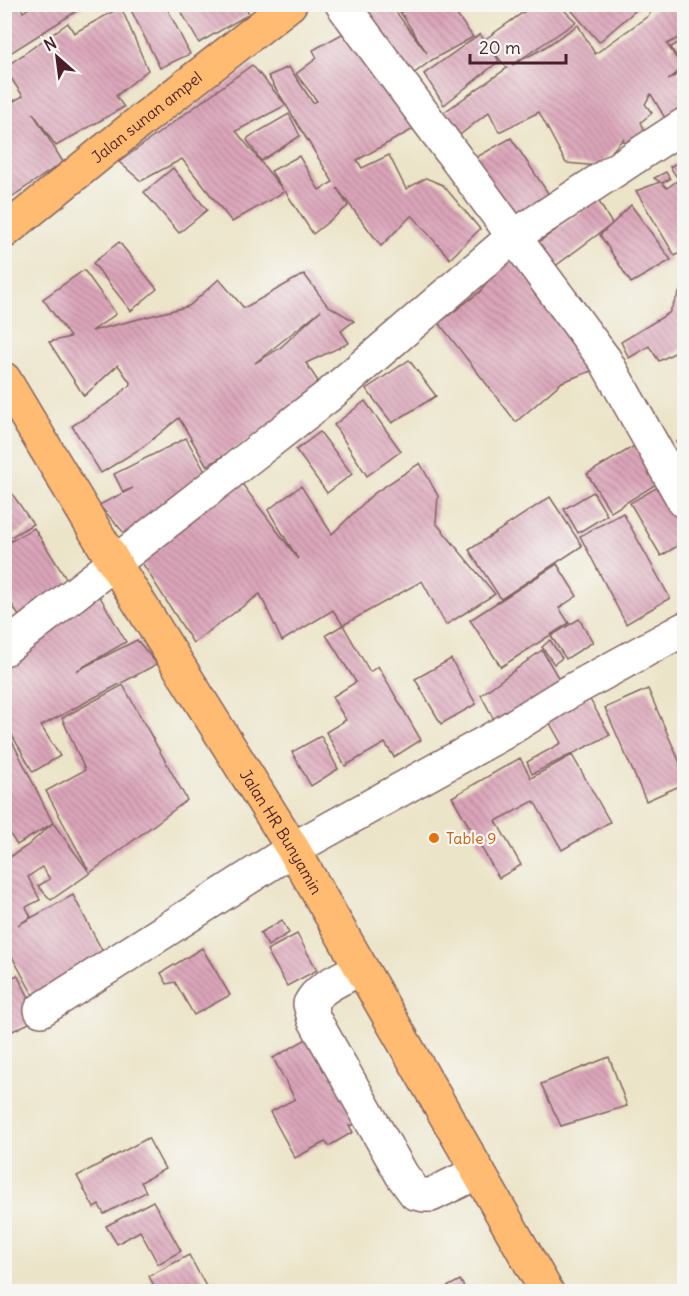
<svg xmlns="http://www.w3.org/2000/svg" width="689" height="1296" font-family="Delius,sans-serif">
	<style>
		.building { fill: url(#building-back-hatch); fill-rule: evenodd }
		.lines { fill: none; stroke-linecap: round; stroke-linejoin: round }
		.minor-casing { stroke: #836462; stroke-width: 36 }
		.major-casing { stroke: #836462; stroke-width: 36 }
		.minor { stroke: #fff; stroke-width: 33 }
		.major { stroke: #ffbb71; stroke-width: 33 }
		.food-dot { fill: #e8710a; stroke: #f6f6f2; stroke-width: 2 }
		.labels { text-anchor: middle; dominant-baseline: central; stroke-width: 4.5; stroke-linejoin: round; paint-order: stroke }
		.street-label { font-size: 16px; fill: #4a1f2b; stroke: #f6f6f2 }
		.food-label { font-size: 16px; fill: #c56008; stroke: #f6f6f2; text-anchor: start }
	</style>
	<defs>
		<pattern id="building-back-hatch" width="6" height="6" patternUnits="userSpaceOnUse" patternTransform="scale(1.5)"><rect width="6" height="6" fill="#dba5b9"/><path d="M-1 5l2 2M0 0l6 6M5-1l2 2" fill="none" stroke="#b48697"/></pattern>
	</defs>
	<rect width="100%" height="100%" fill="#f6f6f2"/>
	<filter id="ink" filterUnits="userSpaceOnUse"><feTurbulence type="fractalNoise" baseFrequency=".0167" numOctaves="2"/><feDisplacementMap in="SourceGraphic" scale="12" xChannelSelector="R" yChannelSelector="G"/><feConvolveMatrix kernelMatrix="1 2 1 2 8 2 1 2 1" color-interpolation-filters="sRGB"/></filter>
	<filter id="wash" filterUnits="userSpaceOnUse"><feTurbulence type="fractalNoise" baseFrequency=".008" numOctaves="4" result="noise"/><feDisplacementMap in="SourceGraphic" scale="24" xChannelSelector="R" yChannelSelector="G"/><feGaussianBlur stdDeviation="1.35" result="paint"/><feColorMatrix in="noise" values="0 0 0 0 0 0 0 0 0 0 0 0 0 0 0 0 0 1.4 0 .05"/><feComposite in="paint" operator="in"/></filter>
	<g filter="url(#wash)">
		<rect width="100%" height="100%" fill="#ece4c8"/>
		<g id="blocks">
			<g class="building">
				<polygon points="4,4 24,4 21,7 23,12 35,4 88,4 4,57"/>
				<polygon points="128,4 165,4 190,54 160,68"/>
				<polygon points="177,4 244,4 249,14 199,43"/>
				<polygon points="346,4 390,4 427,53 395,4 449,4 473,37 432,60 404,81"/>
				<polygon points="455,4 475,4 462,14"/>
				<polygon points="535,4 558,4 576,22 512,65 542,49 578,25 595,54 648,16 658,4 684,4 684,35 667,44 679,62 671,47 684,40 684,67 668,80 684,70 684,116 669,125 651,94 645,104 652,113 641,122 649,142 628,152 623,139 599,166 566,163 539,112 499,132 489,112 456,138 440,115 507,68 488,45 499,61 444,105 424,74 480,34 484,40"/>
				<polygon points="566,4 643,4 599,42"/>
				<polygon points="121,7 148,70 116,96 124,107 56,146 33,113 63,162 10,198 4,190 4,108 14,101 4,106 4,87 14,101 23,96 4,68 68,23 74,33"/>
				<path d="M349,30L419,126L357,160L362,168L389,155L406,189L426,178L443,185L480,229L450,259L412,215L381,246L337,188L348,206L313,234L285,191L232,222L182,159L141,181L119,162L252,65L286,105L268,76L289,67L313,103L317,101L296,74L317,58L313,50ZM286,105L333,182L319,190L299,156L271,171L283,190L236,131Z"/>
				<polygon points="289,114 300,136 261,161 247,140 249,137"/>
				<polygon points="511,138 552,199 509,223 466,163"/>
				<polygon points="684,158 684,171 676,176 670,167"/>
				<polygon points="173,168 207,210 179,233 144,192"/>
				<polygon points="666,172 670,179 662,183 667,188 681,178 684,184 684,249 675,256 636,191 660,182 654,178"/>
				<polygon points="598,200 612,224 631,205 671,260 631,283 600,235 612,224 554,267 536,244"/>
				<polygon points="119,242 157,289 131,311 93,263"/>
				<polygon points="515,242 594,370 562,382 516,422 439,323 481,291"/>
				<path d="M84,270L116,314L92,331L189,306L219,279L244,308L304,274L327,305L354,321L341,331L349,343L306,363L325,392L207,466L179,418L143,447L101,473L72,426L113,400L131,384L118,365L84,396L49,342L70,337L43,299ZM321,310L280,348L255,363Z"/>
				<polygon points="684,283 684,348 659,361 649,346 629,358 621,342 669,313"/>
				<polygon points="409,360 436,396 392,423 366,389"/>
				<polygon points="365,401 401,451 367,476 334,425"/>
				<polygon points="320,432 352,474 327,493 296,450"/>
				<polygon points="684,437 684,450 676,442"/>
				<polygon points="186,438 208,477 135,545 99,505 133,488 123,492 114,474"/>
				<polygon points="636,445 658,483 611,512 587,474"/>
				<polygon points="420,463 438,496 436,523 495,594 446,625 422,581 343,625 370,672 378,666 421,740 394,757 385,743 345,766 326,732 346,720 332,697 356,682 326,635 343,625 333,610 282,641 260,594 193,643 139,558 237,477 298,559 268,510 301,486 332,534 373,494"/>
				<polygon points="670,480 684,506 684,542 661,556 630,503"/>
				<polygon points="4,482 33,524 4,541"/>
				<polygon points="593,492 607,515 578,533 564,509"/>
				<polygon points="550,497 582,546 501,599 469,550"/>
				<polygon points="623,513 670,598 626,624 580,536"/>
				<polygon points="34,528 74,591 23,623 4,591 4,545"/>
				<polygon points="557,564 577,596 559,608 569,623 501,667 470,620"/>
				<polygon points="99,595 126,642 76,671 137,640 157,664 41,726 60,756 33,772 4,721 4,663"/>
				<polygon points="579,619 593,642 566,659 551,636"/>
				<polygon points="550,640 562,658 554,664 542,647"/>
				<polygon points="542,650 566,691 500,731 481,695"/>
				<polygon points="451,659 476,704 441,724 415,679"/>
				<polygon points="123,685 187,800 90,873 46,791 85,770 62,718"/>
				<polygon points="648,689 684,772 684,784 646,801 605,708"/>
				<polygon points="588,696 610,735 532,774 527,762 561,743 547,718"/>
				<polygon points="4,725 53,823 90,873 51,900 38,886 50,879 42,867 28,877 40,900 26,907 31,917 18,925 73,895 106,958 37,1002 4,942 4,861 27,846 53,823 17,845 4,825"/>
				<polygon points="321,736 338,769 311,786 292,752"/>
				<polygon points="572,755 610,822 562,850 534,801 496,821 521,865 499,878 452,797 520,758 531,778"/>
				<polygon points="282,920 289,933 268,946 260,933"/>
				<polygon points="297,934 317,970 287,986 267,950"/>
				<polygon points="202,948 230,995 194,1015 175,982 167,984 161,973"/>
				<polygon points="17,975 40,1018 4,1035 4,982"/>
				<polygon points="315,1034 355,1124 349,1126 353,1132 329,1146 325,1142 295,1158 270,1112 295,1099 273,1058"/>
				<polygon points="609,1057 627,1106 561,1126 541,1084"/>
				<polygon points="148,1138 165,1169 141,1182 146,1192 104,1214 99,1205 94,1208 77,1176"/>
				<polygon points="153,1201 181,1251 158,1264 140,1231 117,1244 106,1226"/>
				<polygon points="189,1255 209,1292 157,1292 149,1276"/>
				<polygon points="460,1280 467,1292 438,1292"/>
				<polygon points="684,1284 684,1292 669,1292"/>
			</g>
		</g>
	</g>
	<g filter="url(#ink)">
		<use href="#blocks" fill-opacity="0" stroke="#836462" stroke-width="1.5"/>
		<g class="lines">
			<defs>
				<g id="minor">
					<polyline points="342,4 605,360 684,501"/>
					<polyline points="4,649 328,396 513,237 684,125"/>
					<path d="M361,968C344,978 319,986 310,1004L314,1019L402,1175L415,1193L424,1195H431L478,1172"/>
					<polyline points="41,1010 293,849 501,734 567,693 684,629"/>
				</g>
				<g id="major">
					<path id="s1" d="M4,232L137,124L290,4"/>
					<path id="s2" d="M4,379L115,564L293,849L547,1292"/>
				</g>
			</defs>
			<use href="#minor" class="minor-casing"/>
			<use href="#major" class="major-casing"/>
			<use href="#minor" class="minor"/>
			<use href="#major" class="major"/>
		</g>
	</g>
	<circle class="food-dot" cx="434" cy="838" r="6"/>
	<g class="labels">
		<g class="street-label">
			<text stroke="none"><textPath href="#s1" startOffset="183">Jalan sunan ampel</textPath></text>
			<text stroke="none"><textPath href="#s2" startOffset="531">Jalan HR Bunyamin</textPath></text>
		</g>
		<g class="food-label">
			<text x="446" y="838">Table 9</text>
		</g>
	</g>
	<rect width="689" height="1296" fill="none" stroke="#f6f6f2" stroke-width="24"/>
	<g transform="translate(57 57) rotate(332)" stroke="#f6f6f2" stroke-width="4.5" paint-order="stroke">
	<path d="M0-4.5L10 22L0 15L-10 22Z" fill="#4a1f2b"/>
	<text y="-9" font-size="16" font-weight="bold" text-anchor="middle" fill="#4a1f2b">N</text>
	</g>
	<path d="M470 54v9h96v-9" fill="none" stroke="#4a1f2b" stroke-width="3"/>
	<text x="479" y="54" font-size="18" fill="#4a1f2b" stroke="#f6f6f2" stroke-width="4.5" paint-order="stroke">20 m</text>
</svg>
